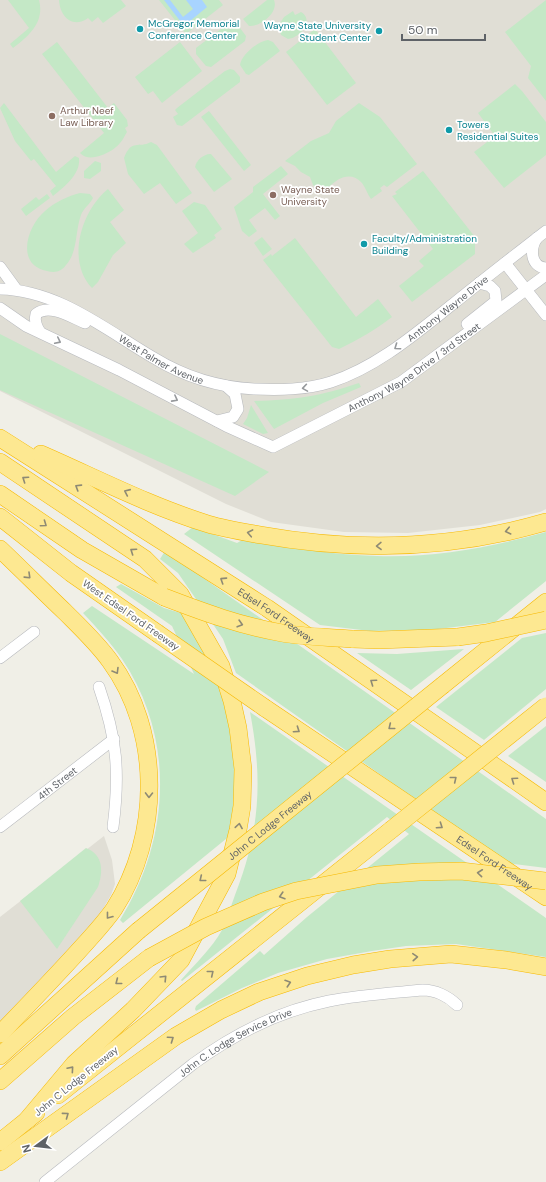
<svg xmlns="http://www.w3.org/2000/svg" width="546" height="1182" font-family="'DM Sans',sans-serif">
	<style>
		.education { fill: #e0ded5 }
		.green { fill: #c4e8c6 }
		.water { fill: #a8d4ff }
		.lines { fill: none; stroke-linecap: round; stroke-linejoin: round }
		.minor-casing { stroke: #b7b9bd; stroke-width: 12 }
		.highway-casing { stroke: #f7b900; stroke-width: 18 }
		.minor { stroke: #fff; stroke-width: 11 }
		.highway { stroke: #fde891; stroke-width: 17 }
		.highway-bridge-casing { stroke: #f7b900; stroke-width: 18; stroke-linecap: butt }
		.highway-bridge { stroke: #fde891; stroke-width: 17 }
		.oneway { stroke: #96999c }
		.oneway2 { stroke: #8e8a74 }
		.culture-dot { fill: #0f9aa8; stroke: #fff; stroke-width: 1.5 }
		.education-dot { fill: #8d6e63; stroke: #fff; stroke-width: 1.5 }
		.labels { text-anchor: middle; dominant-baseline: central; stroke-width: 3.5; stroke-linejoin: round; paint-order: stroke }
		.culture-label { font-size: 10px; fill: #0d838f; stroke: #fff; text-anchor: start }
		.education-label { font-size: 10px; fill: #785e54; stroke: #fff; text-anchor: start }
		.street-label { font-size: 10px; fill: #5e6267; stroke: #fff }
	</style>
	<rect width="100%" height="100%" fill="#f0efe7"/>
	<g class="education">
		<polygon points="0,0 546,0 546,509 540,512 480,525 408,533 344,532 271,522 226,504 0,391"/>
		<polygon points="104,836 112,860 115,884 111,895 100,914 82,936 0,1022 0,917"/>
	</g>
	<g class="green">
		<path d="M8,0H39C45,22 29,36 13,48L10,44L29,28Z"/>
		<path d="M59,0H121L126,6L103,23L98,17L92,22L88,18C73,29 60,17 59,0Z"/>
		<polygon points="159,0 219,0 223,5 186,34"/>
		<path d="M267,0H274C279,12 261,27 249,26L243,19Z"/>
		<polygon points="546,0 546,101 528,78 531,66 505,32"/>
		<path d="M293,11L295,15L301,12C315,20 300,38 288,39L281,35L278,26L284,17Z"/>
		<polygon points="237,24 246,36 245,41 211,67 206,66 196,54 196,48 225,26 229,29"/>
		<polygon points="315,29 356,83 327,105 286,52"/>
		<path d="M268,40L273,42L280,51L249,75L246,74L240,65C241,55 258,41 268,40Z"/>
		<path d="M57,42L108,108L114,103L127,120L128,126L125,128L127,132C125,135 123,140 120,143C113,152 90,164 80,153L104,133L42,54Z"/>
		<polygon points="180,42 202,71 162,103 153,91 148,94 135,77"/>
		<polygon points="230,69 234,70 240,77 240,82 182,126 177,125 173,117 178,114 175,110 177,108 225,71"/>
		<polygon points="515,84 522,91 546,122 546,155 504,188 474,152 495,136 478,113"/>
		<path d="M4,103L56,172L75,156L79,158C81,174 64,187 53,196L50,191L56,186L34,159L31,161L15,141L0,108Z"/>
		<path d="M359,103L380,117L417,164L387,187L384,185L380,188L382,191L371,199C367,194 366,188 362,183C351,171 338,178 329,187L316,188L313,185L310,177L301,172L295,166L285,161L311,141L329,133L336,121Z"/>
		<polygon points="209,111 251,165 244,171 201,117"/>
		<path d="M151,142L157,145L192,193L176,204L160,183L144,194L128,174L124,158C132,138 138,149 151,142Z"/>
		<path d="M211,154L232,179L214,192L195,167C196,160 205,153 211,154Z"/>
		<polygon points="95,161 101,163 101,171 90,179 84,178 84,171"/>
		<polygon points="281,166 288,174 263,194 280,216 275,220 265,208 249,220 257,231 249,237 242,231 234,207 253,192 253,187"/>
		<polygon points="423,171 475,237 475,254 412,302 399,286 424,266 419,261 433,249 392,196 397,194 395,192"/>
		<path d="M108,189L124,210L110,222L126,243L113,255L98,282L92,288C66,261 81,211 108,189Z"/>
		<path d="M80,193L90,194L93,198C90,204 83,209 81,215C75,231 78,252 66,265C61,272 55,273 47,271C15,265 27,226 45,211C55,202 68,196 80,193Z"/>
		<polygon points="47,194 50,198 26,216 21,209 36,197 39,200"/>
		<polygon points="194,202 205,205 222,229 214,235 216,238 193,253 184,244 198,233 182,211"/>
		<polygon points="262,237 272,249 263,256 254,243"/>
		<path d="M295,238L356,317L378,299L392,317C375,330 358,340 339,349L332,347L263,260L271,254L272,256Z"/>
		<polygon points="0,334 269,472 235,496 0,390"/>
		<path d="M359,383L361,387L323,403L274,429L254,401C296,400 320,396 359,383Z"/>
		<polygon points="251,405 268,433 263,434 243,424 247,418"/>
		<path d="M193,527L237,543L244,539C288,547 332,555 377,556C433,558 492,547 546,532V581L495,622L430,630L370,631L320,625L184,534Z"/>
		<polygon points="165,551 546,819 546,868 506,863 236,673 223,639 198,602 178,573 160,559"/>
		<path d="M121,584L164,608L184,614L210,660L225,704L236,757L232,834L123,923L120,920C170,840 176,739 122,659C111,643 96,627 83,613L92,606L194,674L172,626L116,587Z"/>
		<polygon points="546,633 546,689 484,740 436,707 522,638"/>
		<polygon points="464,649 411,690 357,653 397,654"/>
		<path d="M250,712L546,918V957L456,944L406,946L372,951L327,959L278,973L242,988L196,1011L195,1009L196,1006L260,951L264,955L307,917L409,834L387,817L182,981L181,980C195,964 212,948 222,930C227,919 231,906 235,895C260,831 263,780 250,712Z"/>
		<polygon points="546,726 546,782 508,756"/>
		<path d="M86,848C104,855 103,872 98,887L57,949L20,901Z"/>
	</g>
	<polygon class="water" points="164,0 170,0 183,17 193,9 186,0 202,0 207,7 184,26"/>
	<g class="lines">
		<defs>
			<g id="minor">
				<path d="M537,238C530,248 530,267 546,268"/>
				<polyline points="505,263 546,315"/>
				<polyline points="0,267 16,289"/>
				<path id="s1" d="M0,289C58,290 106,330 154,358C185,377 217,387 254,389C279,390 306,390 331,382C377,367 415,334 453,304C484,279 515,255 546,231"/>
				<path id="s2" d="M0,308L26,326L119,370L226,426L273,447L401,382L546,275"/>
				<polyline points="467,324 496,301 495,291 490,286 479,283"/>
				<path d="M40,332C36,326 34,321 36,314C49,303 71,317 85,323"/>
				<polyline points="217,421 233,417 238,409 235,394 226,386"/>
				<polyline points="0,658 34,632"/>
				<path d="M99,687C117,739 120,772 113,827"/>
				<path id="s3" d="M0,827L114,739"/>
				<path id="s4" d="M45,1182L193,1064C234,1034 279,1011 329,1001C359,995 392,993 423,990C435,990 448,996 457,1005"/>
			</g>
			<g id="highway">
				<path id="s5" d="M0,438L267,608L546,802"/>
				<path d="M41,454C96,478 150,506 208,524C225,529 244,532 261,535C356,552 453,549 546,522"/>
				<polyline points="0,462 145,559 180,594 221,666 232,701 238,728 243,769 242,806 238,830 227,874 181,960 133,1010 74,1064 27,1120"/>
				<polyline points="0,494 82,550 164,597"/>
				<polyline points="0,517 71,573 157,633"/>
				<path d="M0,549C22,570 43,591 65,612C81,628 97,643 110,661C162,732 161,836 114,909C105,922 94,934 83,946C56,976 28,1005 0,1034"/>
				<polyline points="352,639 379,640 458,637"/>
				<polyline points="443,685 546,602"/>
				<path id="s6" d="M265,708L546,897"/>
				<polyline points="0,1056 138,931"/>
				<polyline points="0,1081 73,1017 149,958"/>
				<polyline points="58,1095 391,830"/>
				<polyline points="0,1142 36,1113"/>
				<polyline points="0,1162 176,1036 221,1010 259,992 307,976 353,965 390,959 451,954 506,960 546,967"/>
			</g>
		</defs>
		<use href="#minor" class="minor-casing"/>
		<use href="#highway" class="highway-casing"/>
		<use href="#minor" class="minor"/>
		<use href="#highway" class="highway"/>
		<defs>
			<g id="highway-bridge">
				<path d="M164,597C203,612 241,626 282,633C304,637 329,637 352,639"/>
				<polyline points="157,633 265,708"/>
				<polyline points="458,637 486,633 546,620"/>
				<polyline points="391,830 546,706"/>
				<path id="s7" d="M138,931L443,685"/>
				<polyline points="149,958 206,927 263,902 296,891 377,875 419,872 461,871 546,881"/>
			</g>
		</defs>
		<use href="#highway-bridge" class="highway-bridge-casing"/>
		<use href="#highway-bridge" class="highway-bridge"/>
	</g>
	<defs><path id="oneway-chevron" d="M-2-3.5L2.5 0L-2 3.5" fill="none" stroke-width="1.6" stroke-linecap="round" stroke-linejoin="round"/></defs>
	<g class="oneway">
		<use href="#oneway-chevron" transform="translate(58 341) rotate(26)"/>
		<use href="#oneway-chevron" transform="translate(397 347) rotate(145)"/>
		<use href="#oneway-chevron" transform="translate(305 388) rotate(171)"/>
		<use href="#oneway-chevron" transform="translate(175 399) rotate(28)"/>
	</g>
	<g class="oneway2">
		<use href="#oneway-chevron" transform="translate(25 479) rotate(-146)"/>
		<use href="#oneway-chevron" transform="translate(78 487) rotate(-148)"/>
		<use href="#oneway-chevron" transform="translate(127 492) rotate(-156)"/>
		<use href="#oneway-chevron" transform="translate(44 524) rotate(35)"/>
		<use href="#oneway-chevron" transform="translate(508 531) rotate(167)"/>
		<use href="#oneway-chevron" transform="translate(250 533) rotate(-169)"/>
		<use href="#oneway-chevron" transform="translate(379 546) rotate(179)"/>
		<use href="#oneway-chevron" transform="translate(133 551) rotate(-146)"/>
		<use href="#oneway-chevron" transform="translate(28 576) rotate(44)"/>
		<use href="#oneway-chevron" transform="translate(223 580) rotate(-147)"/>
		<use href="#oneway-chevron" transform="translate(240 624) rotate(16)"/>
		<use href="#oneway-chevron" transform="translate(116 671) rotate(59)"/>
		<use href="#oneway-chevron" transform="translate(373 682) rotate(-145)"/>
		<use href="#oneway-chevron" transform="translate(391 727) rotate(141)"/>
		<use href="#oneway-chevron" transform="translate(297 730) rotate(34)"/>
		<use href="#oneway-chevron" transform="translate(454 779) rotate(-39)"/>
		<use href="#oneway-chevron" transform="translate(514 780) rotate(-145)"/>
		<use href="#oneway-chevron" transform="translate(149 795) rotate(91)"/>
		<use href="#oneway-chevron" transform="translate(239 826) rotate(-81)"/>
		<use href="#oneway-chevron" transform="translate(440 826) rotate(34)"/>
		<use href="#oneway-chevron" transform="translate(480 873) rotate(-174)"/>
		<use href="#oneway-chevron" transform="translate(202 879) rotate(141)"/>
		<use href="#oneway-chevron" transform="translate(282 896) rotate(163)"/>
		<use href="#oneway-chevron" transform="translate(109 916) rotate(128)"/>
		<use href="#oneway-chevron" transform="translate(415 957) rotate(-4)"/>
		<use href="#oneway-chevron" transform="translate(211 973) rotate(-39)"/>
		<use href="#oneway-chevron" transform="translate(164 978) rotate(-46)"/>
		<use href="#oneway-chevron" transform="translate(118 982) rotate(142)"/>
		<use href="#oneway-chevron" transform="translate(288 983) rotate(-18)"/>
		<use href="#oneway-chevron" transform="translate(171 1039) rotate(-35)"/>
		<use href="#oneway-chevron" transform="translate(71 1069) rotate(-49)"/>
		<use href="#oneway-chevron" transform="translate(66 1115) rotate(-36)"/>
	</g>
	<g class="culture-dot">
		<circle cx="140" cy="29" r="4"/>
		<circle cx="379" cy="31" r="4"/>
		<circle cx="449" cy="130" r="4"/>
		<circle cx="364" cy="244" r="4"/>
	</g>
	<g class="education-dot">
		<circle cx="52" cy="116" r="4"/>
		<circle cx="273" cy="195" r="4"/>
	</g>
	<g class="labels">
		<g class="culture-label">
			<text x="148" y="23">McGregor Memorial<tspan x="148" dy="12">Conference Center</tspan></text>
			<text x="371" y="25" text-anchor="end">Wayne State University<tspan x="371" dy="12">Student Center</tspan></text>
			<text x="457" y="124">Towers<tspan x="457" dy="12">Residential Suites</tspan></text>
			<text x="372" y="238">Faculty/Administration<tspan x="372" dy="12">Building</tspan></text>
		</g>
		<g class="education-label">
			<text x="60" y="110">Arthur Neef<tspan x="60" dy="12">Law Library</tspan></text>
			<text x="281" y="189">Wayne State<tspan x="281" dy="12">University</tspan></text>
		</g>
		<g class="street-label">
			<text stroke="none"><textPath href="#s1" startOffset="493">Anthony Wayne Drive</textPath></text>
			<text stroke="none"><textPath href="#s1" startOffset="178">West Palmer Avenue</textPath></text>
			<text stroke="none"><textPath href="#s2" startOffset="469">Anthony Wayne Drive / 3rd Street</textPath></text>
			<text transform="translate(131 615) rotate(35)">West Edsel Ford Freeway</text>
			<text stroke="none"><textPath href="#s5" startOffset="328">Edsel Ford Freeway</textPath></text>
			<text stroke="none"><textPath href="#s3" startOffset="72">4th Street</textPath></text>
			<text stroke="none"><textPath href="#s7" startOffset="169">John C Lodge Freeway</textPath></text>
			<text stroke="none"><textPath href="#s6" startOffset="277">Edsel Ford Freeway</textPath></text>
			<text stroke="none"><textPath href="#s4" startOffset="237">John C. Lodge Service Drive</textPath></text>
			<text transform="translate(76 1081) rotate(-39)">John C Lodge Freeway</text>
		</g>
	</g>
	<g transform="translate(36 1146) rotate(255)" stroke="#ffffff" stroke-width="3" paint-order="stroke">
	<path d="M0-3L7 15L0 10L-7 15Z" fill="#5e6267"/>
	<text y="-6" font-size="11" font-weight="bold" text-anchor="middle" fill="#5e6267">N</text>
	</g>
	<path d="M402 34v6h83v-6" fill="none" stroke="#5e6267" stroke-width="2"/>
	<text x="408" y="34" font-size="12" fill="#5e6267" stroke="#ffffff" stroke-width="3" paint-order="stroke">50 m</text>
</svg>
